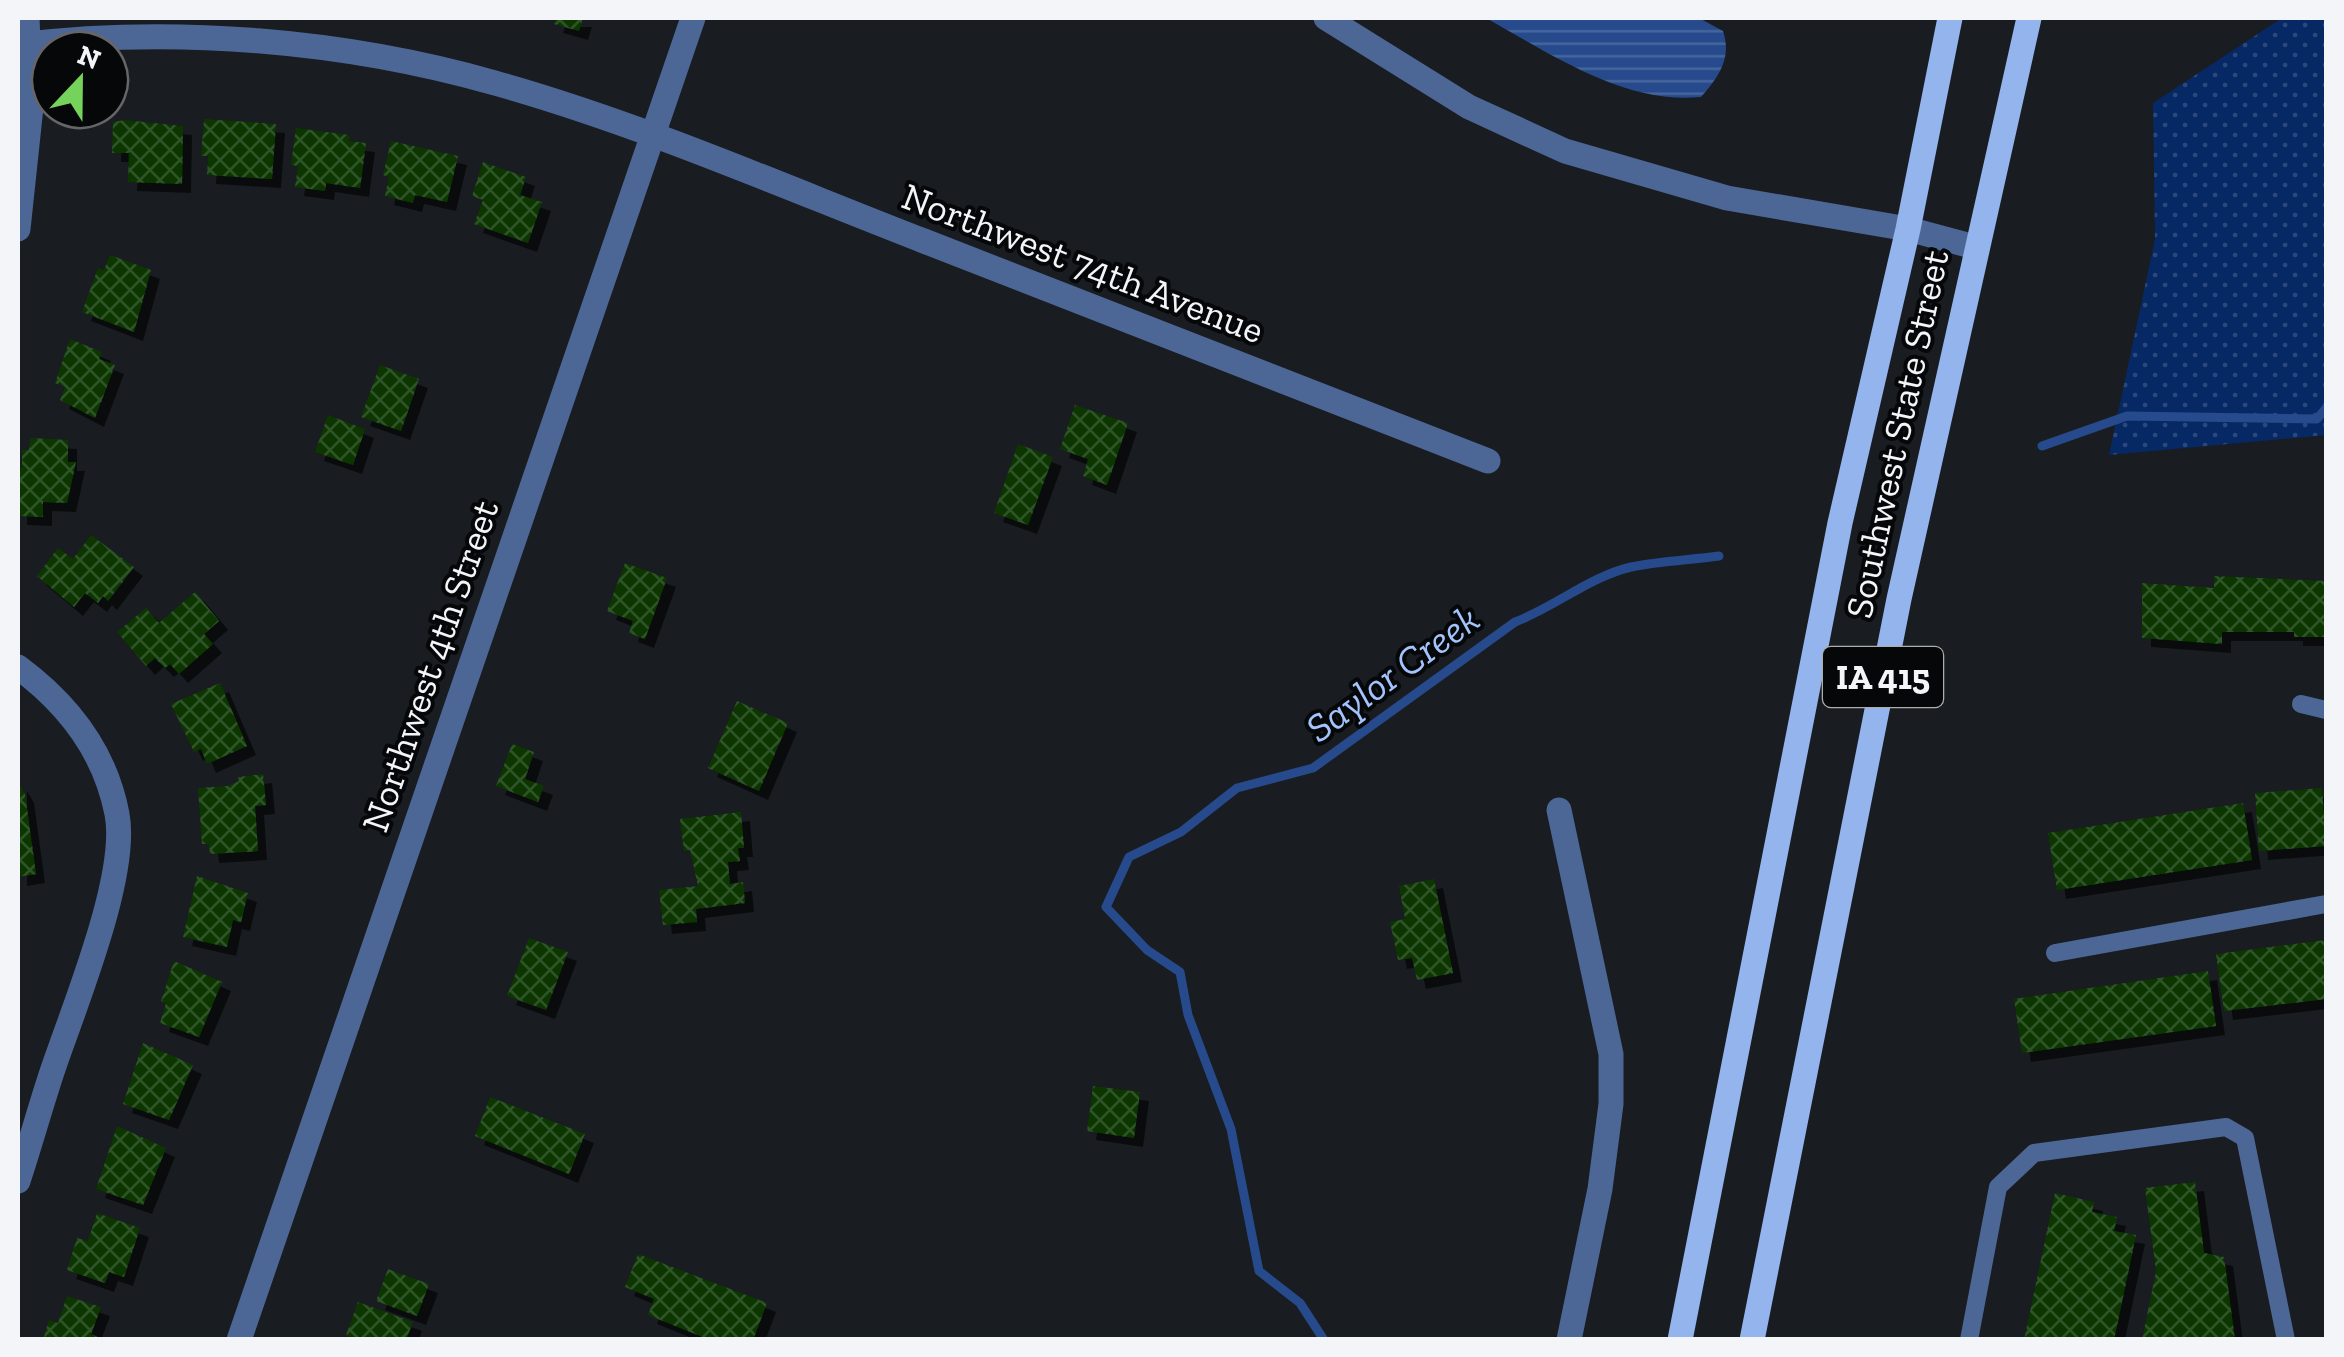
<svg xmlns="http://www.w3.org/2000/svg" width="2344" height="1357" font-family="'Zilla Slab',serif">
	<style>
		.park { fill: url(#park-dots) }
		.water { fill: url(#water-rules) }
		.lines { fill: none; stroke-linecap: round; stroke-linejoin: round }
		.stream { stroke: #264a8c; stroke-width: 9 }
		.building { fill: url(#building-cross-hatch); filter: url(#shadow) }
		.service { stroke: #4c6795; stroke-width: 18 }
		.minor { stroke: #4c6795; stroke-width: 25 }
		.tertiary { stroke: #4c6795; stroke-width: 25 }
		.primary { stroke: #93b4ed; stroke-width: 25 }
		.labels { text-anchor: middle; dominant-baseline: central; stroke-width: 8; stroke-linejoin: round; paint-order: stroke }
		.shield { fill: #060708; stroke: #acaeb0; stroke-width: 2.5 }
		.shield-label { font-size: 35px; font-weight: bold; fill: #f3f5f8 }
		.street-label { font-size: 38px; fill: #f3f5f8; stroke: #060708 }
		.water-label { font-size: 40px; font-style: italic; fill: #a2c3fc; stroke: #060708 }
	</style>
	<defs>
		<pattern id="park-dots" width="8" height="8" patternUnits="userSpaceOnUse" patternTransform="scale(2.5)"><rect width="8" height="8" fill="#062865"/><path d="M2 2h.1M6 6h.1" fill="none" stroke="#2b487c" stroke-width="1.8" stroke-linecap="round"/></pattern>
		<pattern id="water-rules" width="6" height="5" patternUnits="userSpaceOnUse" patternTransform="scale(2.5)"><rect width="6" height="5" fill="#264a8c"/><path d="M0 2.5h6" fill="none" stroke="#46659d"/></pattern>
		<pattern id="building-cross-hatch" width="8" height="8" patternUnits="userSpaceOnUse" patternTransform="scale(2.5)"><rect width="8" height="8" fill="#0b3600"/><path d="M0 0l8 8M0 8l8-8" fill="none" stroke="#2f5426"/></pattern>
		<filter id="shadow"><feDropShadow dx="9" dy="9" stdDeviation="0" flood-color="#0009"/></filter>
	</defs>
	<rect width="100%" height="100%" fill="#191c21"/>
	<polygon class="park" points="2282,18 2326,18 2326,435 2109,455 2155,239 2153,103"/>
	<path class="water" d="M1486,18H1699L1723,31C1732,58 1719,77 1701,97C1625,105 1549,53 1486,18Z"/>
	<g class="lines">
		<g class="stream">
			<polyline points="2042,446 2127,416 2317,419 2326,408"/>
			<path d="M1324,1340L1300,1303L1259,1271L1231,1129L1188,1015L1180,972L1147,950L1106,907L1129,857L1181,832L1237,788L1313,768L1515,622C1555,607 1589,577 1631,567C1659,561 1690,560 1719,556"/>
		</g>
	</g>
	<g class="building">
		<polygon points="556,18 583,18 579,31 554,24"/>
		<polygon points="204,119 276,124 272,179 207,175 208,156 201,156"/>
		<polygon points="125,120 183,126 182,184 128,182 129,153 112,153 113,122"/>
		<polygon points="296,128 349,135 349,141 366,143 360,188 326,183 325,191 295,187 298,166 291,165"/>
		<polygon points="391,141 458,156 447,202 415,195 413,203 385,196 389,177 383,175"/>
		<polygon points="483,162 526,177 520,195 542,202 528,243 474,224 483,200 472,196"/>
		<polygon points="110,255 151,270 134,332 82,312 98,268 104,270"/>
		<polygon points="70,339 102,352 99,359 115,365 95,418 60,400 65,387 55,383"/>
		<polygon points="380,365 419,379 401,431 361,417"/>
		<polygon points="1075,405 1128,423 1107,485 1083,476 1088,459 1060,449"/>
		<polygon points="328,415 365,429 353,465 315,452"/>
		<polygon points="30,438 68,440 68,462 76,462 67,503 43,502 43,517 18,516 18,468 22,468 22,450 29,450"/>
		<polygon points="1018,444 1053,457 1028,525 994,513"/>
		<polygon points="91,535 134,567 108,601 103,596 98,603 85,593 74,607 37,576 58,548 73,559"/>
		<polygon points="625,563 667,578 645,639 629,633 633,621 607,611"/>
		<polygon points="2214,576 2326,581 2326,637 2294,637 2294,632 2222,632 2222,644 2142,638 2142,583 2214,588"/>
		<polygon points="195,592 219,621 204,634 213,644 179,674 170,664 165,668 155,658 146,666 117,632 146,608 159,623"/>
		<polygon points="220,683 247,746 207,764 201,749 194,752 171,704"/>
		<polygon points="737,701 788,723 759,791 708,768"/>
		<polygon points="512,744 534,752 525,779 544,786 538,802 496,786"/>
		<polygon points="263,774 266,805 255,806 258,851 210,854 209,844 202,844 198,788 227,786 239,781 238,777"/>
		<polygon points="18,782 25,794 36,874 18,877"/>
		<polygon points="2322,788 2326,846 2259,851 2255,793"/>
		<polygon points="2243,803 2252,860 2057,890 2048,833"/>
		<polygon points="741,812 744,848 738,848 740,861 728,862 730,884 743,882 745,903 696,909 697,922 663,925 659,890 698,886 690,850 684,851 680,819"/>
		<polygon points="197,876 248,893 241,922 233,920 227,947 183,937"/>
		<polygon points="1434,879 1453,973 1417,980 1412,958 1398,960 1390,922 1405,919 1399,886"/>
		<polygon points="529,938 568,952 546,1010 507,996"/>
		<polygon points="2326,940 2326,999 2224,1011 2216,954"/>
		<polygon points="174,961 222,982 199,1037 160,1023 166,1003 161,1001"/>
		<polygon points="2208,971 2216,1026 2022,1053 2014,999"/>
		<polygon points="143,1043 193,1065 169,1120 123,1104"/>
		<polygon points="1093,1086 1140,1092 1134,1138 1087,1131"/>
		<polygon points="490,1097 585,1134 569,1174 475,1136"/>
		<polygon points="117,1126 166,1148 143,1205 96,1189"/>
		<polygon points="2195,1182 2204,1253 2224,1257 2235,1340 2142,1340 2156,1271 2145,1188"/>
		<polygon points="2055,1193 2094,1202 2092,1212 2117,1217 2114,1231 2136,1235 2114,1340 2024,1340"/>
		<polygon points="97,1213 140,1228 124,1277 109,1272 105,1283 67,1270 77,1238 88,1241"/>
		<polygon points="638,1254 767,1303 753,1340 710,1340 648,1315 654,1299 625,1287"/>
		<polygon points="388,1269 429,1284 417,1316 376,1301"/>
		<polygon points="67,1296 101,1307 91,1334 104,1340 43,1340 49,1320 58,1323"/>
		<polygon points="358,1302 413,1322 406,1340 359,1340 346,1335"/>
	</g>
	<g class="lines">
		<g class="service">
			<polyline points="2301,704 2326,710"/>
			<polyline points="2055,953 2326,904"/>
			<polyline points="1969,1340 1998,1187 2034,1153 2226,1127 2245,1138 2286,1340"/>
		</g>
		<g class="minor">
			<path d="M18,45C173,26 344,40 495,83C641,124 782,186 924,241C1112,315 1300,388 1488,461"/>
			<polyline points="18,229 31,107 27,18"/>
			<path d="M18,667C68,704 105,751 117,814C129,876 73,1009 52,1072C40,1108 30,1145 18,1181"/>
			<polyline points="1559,810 1611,1054 1611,1104 1600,1189 1569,1340"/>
		</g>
		<g class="tertiary">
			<polyline points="1326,18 1469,107 1565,151 1727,198 1908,229 1975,247"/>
			<polyline points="239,1340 693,18"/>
		</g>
		<g class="primary">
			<polyline points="1680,1340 1840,523 1908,229 1950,18"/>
			<polyline points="1752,1340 1899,599 2029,18"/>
		</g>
	</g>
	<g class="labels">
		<rect class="shield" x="1823" y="647" width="120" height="60" rx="8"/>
		<g class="shield-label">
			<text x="1883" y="677">IA 415</text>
		</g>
		<g class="street-label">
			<text transform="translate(1083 263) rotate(21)">Northwest 74th Avenue</text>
			<text transform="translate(1897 434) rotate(-78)">Southwest State Street</text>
			<text transform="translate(430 666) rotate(-71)">Northwest 4th Street</text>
		</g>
		<g class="water-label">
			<text transform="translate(1392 673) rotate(-36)">Saylor Creek</text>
		</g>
	</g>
	<rect width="2344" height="1357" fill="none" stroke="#f3f5f8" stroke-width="40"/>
	<g transform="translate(80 80) rotate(22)"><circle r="48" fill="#060708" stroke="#656668" stroke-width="2.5"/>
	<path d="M0-8L18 38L0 25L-18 38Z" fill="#75d25b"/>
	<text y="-15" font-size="28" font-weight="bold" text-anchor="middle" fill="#f3f5f8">N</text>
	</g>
</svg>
